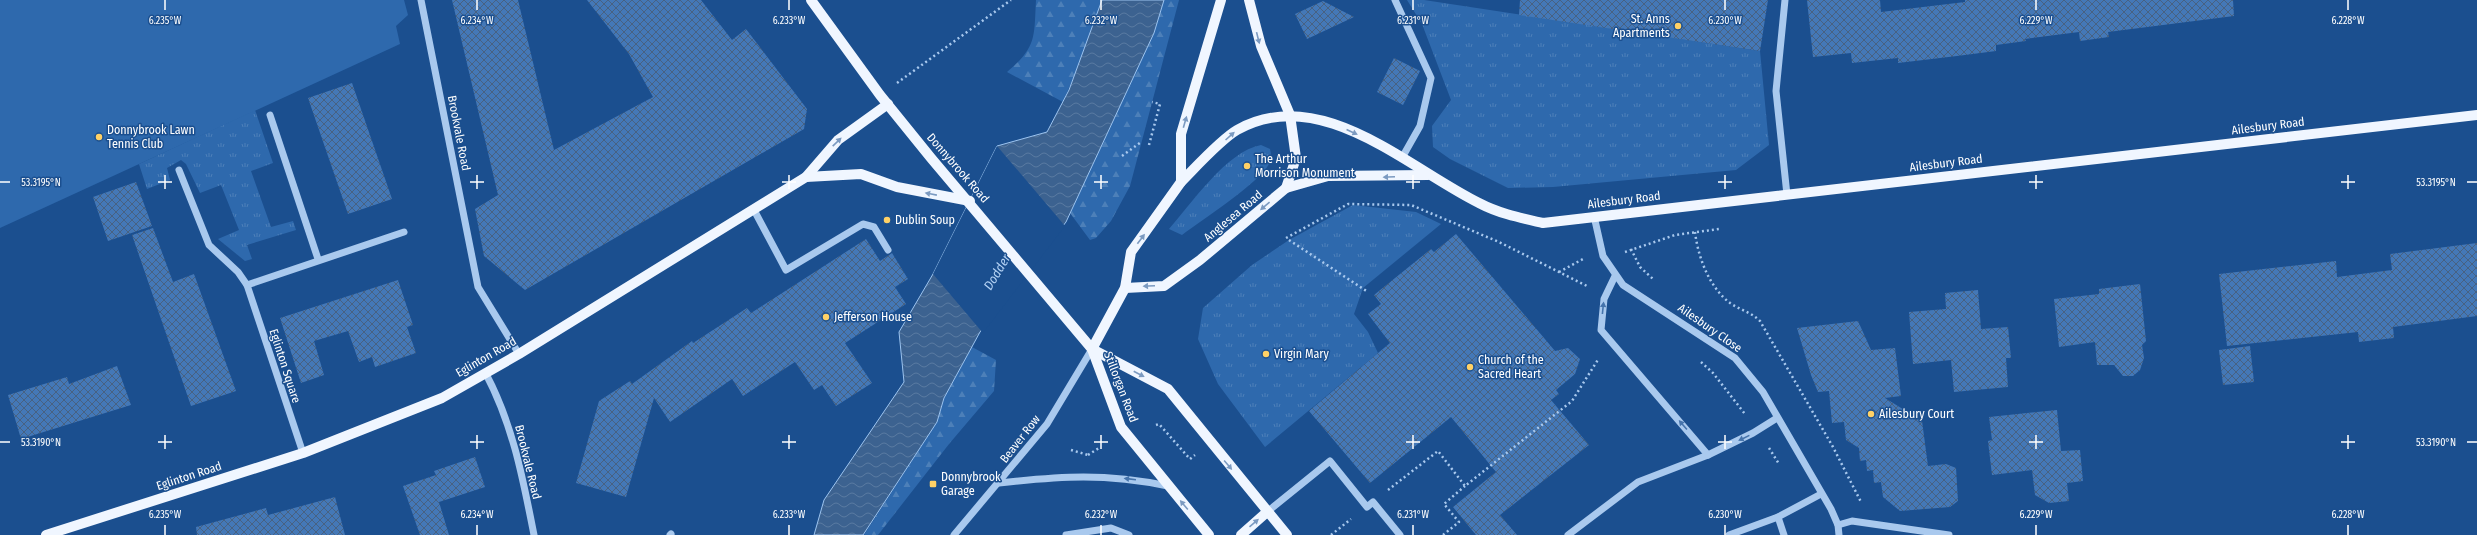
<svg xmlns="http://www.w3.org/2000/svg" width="2477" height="535" font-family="'Fira Sans Condensed',sans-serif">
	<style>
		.grass { fill: url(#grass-tufts) }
		.forest { fill: url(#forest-firs) }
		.pitch { fill: #2e69ad }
		.water { fill: url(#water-waves); stroke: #9cc4f0 }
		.pier { fill: #1b4f8f }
		.building { fill: url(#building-cross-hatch) }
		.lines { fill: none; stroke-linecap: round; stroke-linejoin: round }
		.path { stroke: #a9c9ee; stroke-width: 2.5; stroke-dasharray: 2 3; stroke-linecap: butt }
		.minor { stroke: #a9c9ee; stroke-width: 7 }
		.major { stroke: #f0f6ff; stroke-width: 10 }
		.oneway { fill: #7b9ac1 }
		.oneway2 { fill: #4674ac }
		.ticks { fill: none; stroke: #fff; stroke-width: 1.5 }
		.poi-dot { fill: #ffd166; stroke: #1b4f8f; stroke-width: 1.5 }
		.labels { text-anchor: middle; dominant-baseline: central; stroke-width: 3; stroke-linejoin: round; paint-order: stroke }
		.poi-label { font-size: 12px; fill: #fff; stroke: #1b4f8f; text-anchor: start }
		.street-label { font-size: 12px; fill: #fff; stroke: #1b4f8f }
		.water-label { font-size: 13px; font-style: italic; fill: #b5d3f5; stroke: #1b4f8f }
		.ticks-label { font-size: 10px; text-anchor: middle; fill: #fff; stroke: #1b4f8f; stroke-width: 3; stroke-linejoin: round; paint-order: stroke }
	</style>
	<defs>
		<pattern id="grass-tufts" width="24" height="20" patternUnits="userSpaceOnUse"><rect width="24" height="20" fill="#2e69ad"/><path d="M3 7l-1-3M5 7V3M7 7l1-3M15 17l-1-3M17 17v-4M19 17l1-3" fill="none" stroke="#4d80b9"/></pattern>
		<pattern id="forest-firs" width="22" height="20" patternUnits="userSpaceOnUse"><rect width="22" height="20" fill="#2e69ad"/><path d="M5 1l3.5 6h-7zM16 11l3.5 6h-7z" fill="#4d80b9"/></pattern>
		<pattern id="water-waves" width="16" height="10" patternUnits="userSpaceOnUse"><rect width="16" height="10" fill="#3c6290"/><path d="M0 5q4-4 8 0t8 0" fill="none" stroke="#597aa1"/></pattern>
		<pattern id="building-cross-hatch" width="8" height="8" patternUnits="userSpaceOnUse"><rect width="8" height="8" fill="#4478b7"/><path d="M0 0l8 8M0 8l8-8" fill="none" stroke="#486282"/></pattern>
	</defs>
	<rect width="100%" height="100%" fill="#1b4f8f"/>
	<g class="grass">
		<polygon points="1407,0 1424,0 1760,51 1769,145 1736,170 1553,187 1508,188 1450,159 1433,147 1432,126 1451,100 1422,24"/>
		<polygon points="255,110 273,163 251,171 271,227 293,221 296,230 247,245 252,259 245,261 218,239 239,230 221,185 200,193 186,164 181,160 167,168 170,180 147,189 139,164"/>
		<path d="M1261,145L1270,149C1271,154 1272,159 1269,164C1258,184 1203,219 1182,235L1169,229C1191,204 1227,151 1261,145Z"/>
		<polygon points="1353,205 1416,212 1441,224 1363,288 1354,314 1368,332 1378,353 1265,447 1218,384 1198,339 1203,308 1252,265 1289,240"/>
	</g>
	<g class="forest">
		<path d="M1036,0H1102L1085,50L1063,102L1007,72C1037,47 1034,37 1036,0Z"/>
		<polygon points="1164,0 1179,0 1130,186 1111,221 1096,238 1090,240 1070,213 1154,33"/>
		<polygon points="972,347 996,360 994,391 949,444 878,535 864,535 937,422 944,398"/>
	</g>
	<polygon class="pitch" points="0,0 404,0 408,15 396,26 400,44 0,228"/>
	<polygon class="water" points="1102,0 1164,0 1154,33 1066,222 980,332 944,398 937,422 863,535 814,535 824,500 904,382 899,332 933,274 997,146 1047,132 1069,90"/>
	<polygon class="pier" points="997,146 1065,226 983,333 933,274"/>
	<g class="building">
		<polygon points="452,0 518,0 554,150 653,97 629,54 587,0 701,0 732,40 746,29 807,109 804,129 525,290 484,256 475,209 498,195"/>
		<polygon points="1520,0 1768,0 1760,51 1519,15"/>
		<polygon points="1807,0 1880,0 1881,12 1965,2 1965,0 2233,0 2234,16 2108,32 2109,37 2080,41 2079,32 2025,39 2026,41 1996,45 1996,51 1957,56 1898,63 1898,58 1852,63 1851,53 1813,57"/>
		<polygon points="1323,1 1354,17 1307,39 1295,14"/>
		<polygon points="1394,58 1420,71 1403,105 1377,92"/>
		<polygon points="352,83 392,199 348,214 308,98"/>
		<polygon points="136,182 152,226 108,241 93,197"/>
		<polygon points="153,228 173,282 194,274 236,391 191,406 132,235"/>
		<polygon points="1456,234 1555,351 1568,348 1580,359 1575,374 1556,390 1559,394 1551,400 1589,445 1500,515 1517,535 1476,535 1453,507 1496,472 1451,417 1370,483 1309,411 1390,343 1368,314 1381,304 1374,295 1431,249 1434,252"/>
		<polygon points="866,239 880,261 892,253 908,279 895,287 906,304 845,343 872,383 836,406 822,385 814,390 795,362 743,396 732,379 670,422 654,398 626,497 576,483 599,401 630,381 632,384 692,341 693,343 747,308 751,313"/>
		<polygon points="2477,243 2477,316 2393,327 2394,338 2359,342 2358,332 2227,346 2219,274 2336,261 2337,277 2392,270 2390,254"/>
		<polygon points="398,280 413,325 407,327 416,353 375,367 372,357 359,362 348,331 314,341 324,375 301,383 280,318"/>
		<polygon points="2140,284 2146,341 2142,345 2144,358 2140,370 2133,376 2123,376 2114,365 2097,365 2095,342 2059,347 2054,299 2099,294 2099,289"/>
		<polygon points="1978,290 1981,329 2008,327 2011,358 2006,358 2008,387 1954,392 1951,360 1913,364 1909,312 1946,309 1945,293"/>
		<polygon points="1858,321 1871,350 1895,348 1901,396 1885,398 1922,421 1928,466 1946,464 1956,468 1958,501 1950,507 1900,511 1883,497 1881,482 1874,483 1873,470 1867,471 1866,460 1860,461 1859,448 1846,440 1844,422 1832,423 1829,391 1818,392 1811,375 1797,328"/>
		<polygon points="2250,346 2254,382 2223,385 2219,350"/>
		<polygon points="117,366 131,405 21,439 8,395 67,377 69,384"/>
		<polygon points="2057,410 2061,451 2080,450 2083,481 2067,483 2069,501 2049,503 2035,495 2032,470 1992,475 1988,441 1992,440 1989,417"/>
		<polygon points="475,457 485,487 439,502 449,535 420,535 403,486 436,475 434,471"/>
		<polygon points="335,497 345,535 197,535 196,527 266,508 268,515"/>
	</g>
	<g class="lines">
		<g class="path">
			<polyline points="897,83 1011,0"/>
			<polyline points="1149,145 1160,104 1152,102"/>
			<polyline points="1122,156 1141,142"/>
			<path d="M1695,232C1698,257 1709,287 1730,303C1740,310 1751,312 1760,321L1833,447L1861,502"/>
			<polyline points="1286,238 1348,204 1411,205 1499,242 1589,287"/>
			<polyline points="1289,240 1368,292"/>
			<polyline points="1631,249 1640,267 1653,279"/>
			<polyline points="1625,252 1675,235 1719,229"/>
			<polyline points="1559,272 1583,259"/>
			<polyline points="1701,362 1713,373 1745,414"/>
			<polyline points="1156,425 1159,424 1190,459 1195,455"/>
			<polyline points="1769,448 1779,464"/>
			<polyline points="1071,450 1088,455 1088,457"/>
			<polyline points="1088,455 1099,448"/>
			<polyline points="1388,490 1438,451 1465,486 1572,401 1599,358"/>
			<polyline points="1331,535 1351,519"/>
			<polyline points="1443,535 1459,522 1444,504 1465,486"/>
		</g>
		<g class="minor">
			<polyline points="421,0 478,287 519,354"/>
			<polyline points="1395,0 1431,78 1420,126 1403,156"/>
			<polyline points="1785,0 1776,91 1787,195"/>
			<polyline points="270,115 318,259"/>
			<polyline points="179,170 209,245 238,272 247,285"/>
			<polyline points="754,210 786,270 863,224 874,227 888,250"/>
			<polyline points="1594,216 1603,256 1623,285 1735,358 1763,392 1831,509 1838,525 1839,535"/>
			<polyline points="1615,276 1604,299 1601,330 1708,455"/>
			<path d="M486,374C513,425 523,479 534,535"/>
			<polyline points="303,453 247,285 404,232"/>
			<path d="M999,483C1062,476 1105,473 1168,486"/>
			<polyline points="1267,512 1330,461 1367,507 1373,502 1400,535"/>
			<polyline points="1838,525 1852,521 1949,535"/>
			<polyline points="670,535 671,534"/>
			<polyline points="954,535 1047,424 1092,349"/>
			<polyline points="1066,535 1111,528 1129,535"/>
			<polyline points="1568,535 1638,482 1708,455 1753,433 1777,418"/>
			<polyline points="1729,535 1778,517"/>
			<polyline points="1784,535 1778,517 1821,494"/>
		</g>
		<g class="major">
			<polyline points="811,0 880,95 931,158 1092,349 1121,427 1209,535"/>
			<polyline points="806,177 861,174 897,187 970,201"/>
			<path d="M1181,182C1196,167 1220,140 1237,130C1320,83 1408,168 1479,203C1500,214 1521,218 1543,223L2477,115"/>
			<polyline points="1286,188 1328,176 1428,175"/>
			<polyline points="1125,288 1164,286 1200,260 1286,188 1296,158 1290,115 1261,46 1249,0"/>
			<polyline points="1092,349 1125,288 1131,252 1181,182 1181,134 1221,0"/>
			<polyline points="1092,349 1168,389 1287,535"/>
			<polyline points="46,535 303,453 442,398 519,354 806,177 838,140 888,104"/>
			<polyline points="1241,535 1267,512"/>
		</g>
	</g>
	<defs><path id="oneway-solid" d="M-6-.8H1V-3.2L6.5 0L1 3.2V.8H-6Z"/></defs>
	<g class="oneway">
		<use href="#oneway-solid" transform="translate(1258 38) rotate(76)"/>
		<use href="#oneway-solid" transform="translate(1185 122) rotate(-74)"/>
		<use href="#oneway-solid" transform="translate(1352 132) rotate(25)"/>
		<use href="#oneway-solid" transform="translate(1230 136) rotate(-42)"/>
		<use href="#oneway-solid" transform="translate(837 142) rotate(-44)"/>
		<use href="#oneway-solid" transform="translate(1389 177) rotate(178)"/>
		<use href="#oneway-solid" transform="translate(931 194) rotate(-169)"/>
		<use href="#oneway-solid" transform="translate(1265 206) rotate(140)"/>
		<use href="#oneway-solid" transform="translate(1141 239) rotate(-53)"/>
		<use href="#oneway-solid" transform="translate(1149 286) rotate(177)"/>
		<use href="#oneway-solid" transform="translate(1139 374) rotate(28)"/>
		<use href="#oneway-solid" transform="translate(1228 465) rotate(50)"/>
		<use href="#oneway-solid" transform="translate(1184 505) rotate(-130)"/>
		<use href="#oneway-solid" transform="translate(1254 523) rotate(-41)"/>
	</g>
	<g class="oneway2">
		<use href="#oneway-solid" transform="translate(1603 308) rotate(-84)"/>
		<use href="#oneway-solid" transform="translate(1683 425) rotate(-131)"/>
		<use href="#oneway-solid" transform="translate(1744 438) rotate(154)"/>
		<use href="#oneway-solid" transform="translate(1130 479) rotate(-173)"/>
	</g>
	<path class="ticks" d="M165,0V10M477,0V10M789,0V10M1101,0V10M1413,0V10M1725,0V10M2036,0V10M2348,0V10M165,175V189M477,175V189M789,175V189M1101,175V189M1413,175V189M1725,175V189M2036,175V189M2348,175V189M0,182H10M158,182H172M470,182H484M782,182H796M1094,182H1108M1406,182H1420M1718,182H1732M2029,182H2043M2341,182H2355M2467,182H2477M165,435V449M477,435V449M789,435V449M1101,435V449M1413,435V449M1725,435V449M2036,435V449M2348,435V449M0,442H10M158,442H172M470,442H484M782,442H796M1094,442H1108M1406,442H1420M1718,442H1732M2029,442H2043M2341,442H2355M2467,442H2477M165,525V535M477,525V535M789,525V535M1101,525V535M1413,525V535M1725,525V535M2036,525V535M2348,525V535"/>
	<g class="poi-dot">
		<circle cx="1678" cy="26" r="4"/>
		<circle cx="99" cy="137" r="4"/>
		<circle cx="1247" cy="166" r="4"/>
		<circle cx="887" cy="220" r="4"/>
		<circle cx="826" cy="317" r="4"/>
		<circle cx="1266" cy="354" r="4"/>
		<circle cx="1470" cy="367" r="4"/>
		<circle cx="1871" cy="414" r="4"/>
		<rect x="929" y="480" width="8" height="8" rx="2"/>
	</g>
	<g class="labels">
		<g class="poi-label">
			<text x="1670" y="19" text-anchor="end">St. Anns<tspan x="1670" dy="14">Apartments</tspan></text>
			<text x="107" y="130">Donnybrook Lawn<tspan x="107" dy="14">Tennis Club</tspan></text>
			<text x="1255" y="159">The Arthur<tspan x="1255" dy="14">Morrison Monument</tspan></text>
			<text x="895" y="220">Dublin Soup</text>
			<text x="834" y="317">Jefferson House</text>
			<text x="1274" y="354">Virgin Mary</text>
			<text x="1478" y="360">Church of the<tspan x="1478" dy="14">Sacred Heart</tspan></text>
			<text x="1879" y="414">Ailesbury Court</text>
			<text x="941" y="477">Donnybrook<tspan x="941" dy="14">Garage</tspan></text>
		</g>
		<g class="street-label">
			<text transform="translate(2268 126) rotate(-7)">Ailesbury Road</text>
			<text transform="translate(459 133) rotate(79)">Brookvale Road</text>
			<text transform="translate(1946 163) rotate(-7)">Ailesbury Road</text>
			<text transform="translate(958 168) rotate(49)">Donnybrook Road</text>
			<text transform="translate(1624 200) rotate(-7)">Ailesbury Road</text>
			<text transform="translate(1233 216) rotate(-40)">Anglesea Road</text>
			<text transform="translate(1710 328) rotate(35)">Ailesbury Close</text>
			<text transform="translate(486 357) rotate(-30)">Eglinton Road</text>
			<text transform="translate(285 366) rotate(72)">Eglinton Square</text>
			<text transform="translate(1121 387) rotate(69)">Stillorgan Road</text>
			<text transform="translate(1020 439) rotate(-52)">Beaver Row</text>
			<text transform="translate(528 462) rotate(76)">Brookvale Road</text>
			<text transform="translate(189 476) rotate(-18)">Eglinton Road</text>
		</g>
		<g class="water-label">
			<text transform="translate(997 272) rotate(-59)">Dodder</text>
		</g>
	</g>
	<g class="ticks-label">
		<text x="165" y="24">6.235°W</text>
		<text x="477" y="24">6.234°W</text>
		<text x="789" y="24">6.233°W</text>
		<text x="1101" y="24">6.232°W</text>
		<text x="1413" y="24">6.231°W</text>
		<text x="1725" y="24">6.230°W</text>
		<text x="2036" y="24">6.229°W</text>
		<text x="2348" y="24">6.228°W</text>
		<text x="41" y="186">53.3195°N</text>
		<text x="2436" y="186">53.3195°N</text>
		<text x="41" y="446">53.3190°N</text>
		<text x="2436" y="446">53.3190°N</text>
		<text x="165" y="518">6.235°W</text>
		<text x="477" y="518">6.234°W</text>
		<text x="789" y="518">6.233°W</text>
		<text x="1101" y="518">6.232°W</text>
		<text x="1413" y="518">6.231°W</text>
		<text x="1725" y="518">6.230°W</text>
		<text x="2036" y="518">6.229°W</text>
		<text x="2348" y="518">6.228°W</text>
	</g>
</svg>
